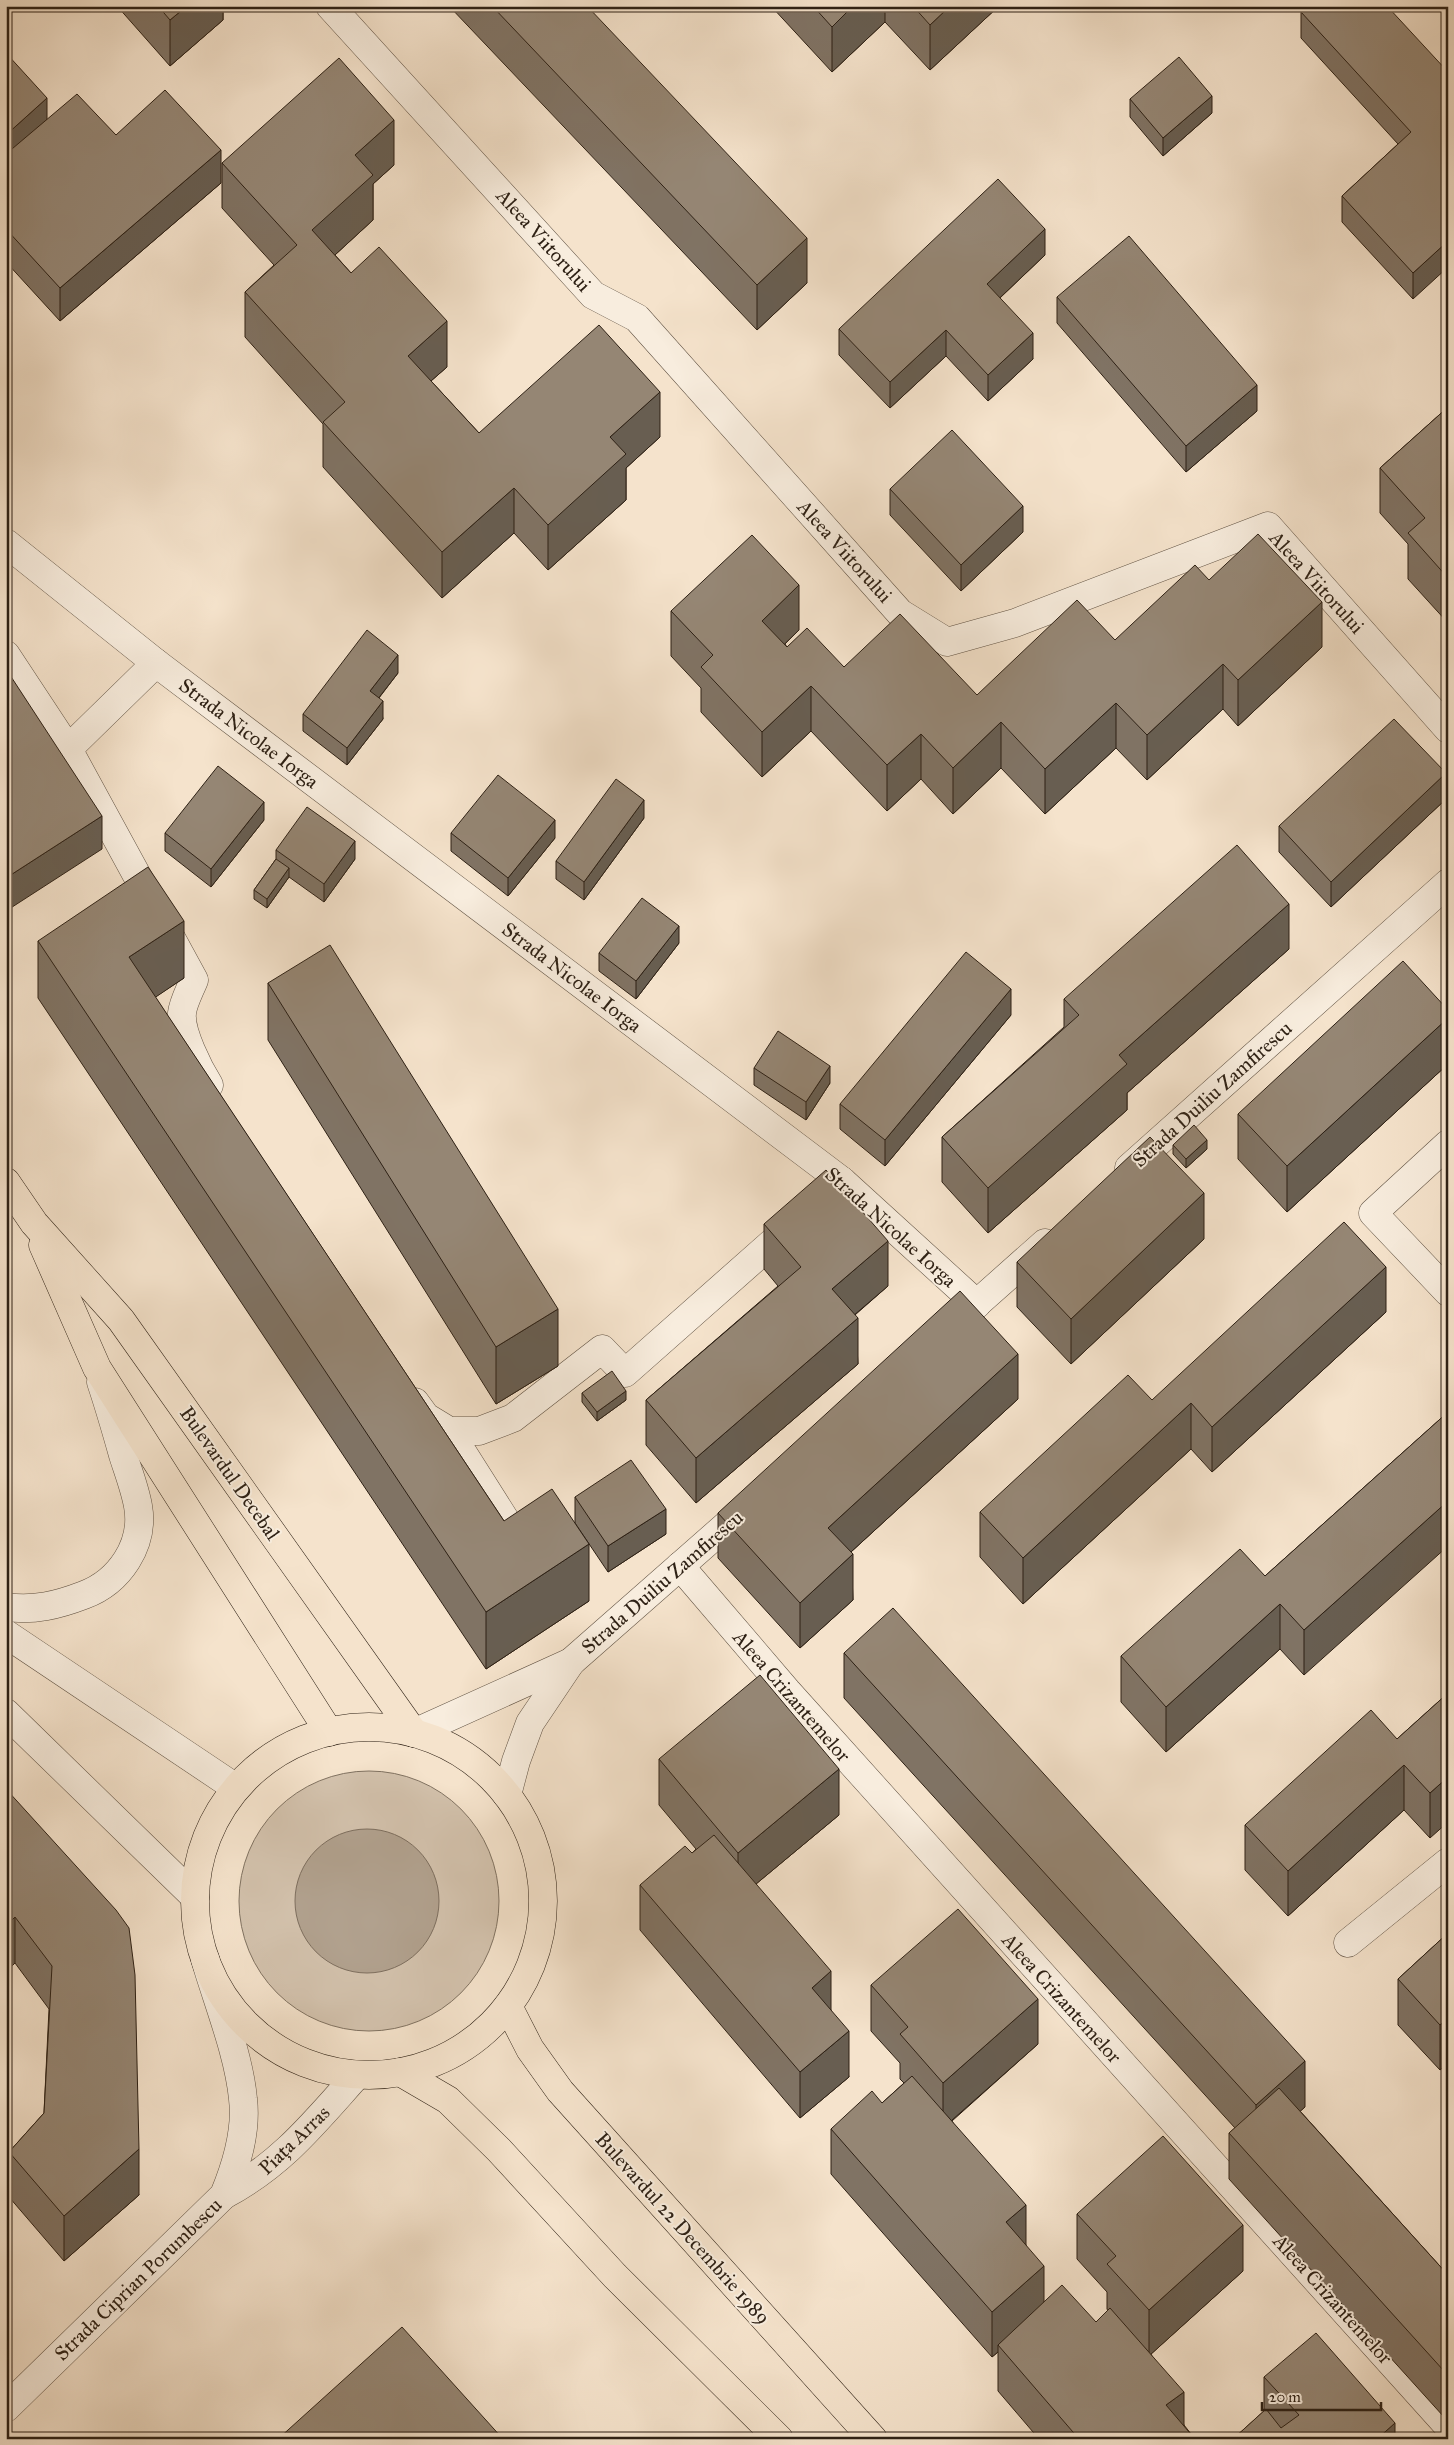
<svg xmlns="http://www.w3.org/2000/svg" width="1454" height="2445" font-family="'IM FELL Great Primer',serif">
	<style>
		.green { fill: #d3c2ad; stroke: #807261 }
		.water { fill: #b1a18e; stroke: #7d6e5e }
		.lines { fill: none; stroke-linecap: round; stroke-linejoin: round }
		.minor-casing { stroke: #605243; stroke-width: 29 }
		.major-casing { stroke: #2e2115; stroke-width: 29 }
		.minor { stroke: #f8edde; stroke-width: 28 }
		.major { stroke: #f5e3cc; stroke-width: 28 }
		.wall { fill: #807364; stroke: #2e2115 }
		.shaded-wall { fill: #685e51; stroke: #2e2115 }
		.building { fill: #958674; stroke: #2e2115 }
		.labels { text-anchor: middle; dominant-baseline: central; stroke-width: 4; stroke-linejoin: round; paint-order: stroke }
		.street-label { font-size: 20px; fill: #2e2115; stroke: #f8edde }
	</style>
	<rect width="100%" height="100%" fill="#f5e3cc"/>
	<filter id="stains"><feTurbulence type="fractalNoise" baseFrequency=".004" numOctaves="4"/><feColorMatrix values="0 0 0 0 .2 0 0 0 0 .09 0 0 0 0 .02 0 0 0 .5 -.17"/></filter>
	<radialGradient id="worn" r=".72"><stop offset=".6" stop-color="#630" stop-opacity="0"/><stop offset="1" stop-color="#630" stop-opacity=".3"/></radialGradient>
	<circle class="green" cx="369" cy="1901" r="130"/>
	<circle class="water" cx="367" cy="1901" r="72"/>
	<g class="lines">
		<defs>
			<g id="minor">
				<polyline points="330,6 593,295 637,318 900,613 947,642 1015,623 1268,526 1448,729"/>
				<polyline points="6,543 156,663 842,1181 977,1304"/>
				<path d="M6,655L68,749L194,980C190,990 183,1003 182,1013C180,1032 199,1069 209,1085"/>
				<polyline points="68,749 156,663"/>
				<polyline points="1448,1144 1373,1213 1448,1292"/>
				<polyline points="1129,1168 1448,883"/>
				<polyline points="946,1331 1045,1243"/>
				<polyline points="415,1402 426,1417 449,1431 479,1431 513,1418 602,1349 625,1373 842,1181"/>
				<polyline points="449,1431 511,1529"/>
				<polyline points="680,1566 787,1691 1448,2426"/>
				<path d="M6,1607C34,1611 58,1605 84,1595C119,1582 145,1545 138,1506C135,1489 128,1471 123,1455C116,1430 109,1406 101,1382"/>
				<polyline points="6,1634 236,1788"/>
				<polyline points="6,1713 195,1897"/>
				<polyline points="414,1733 571,1662"/>
				<polyline points="507,1795 516,1761 530,1723 571,1662 745,1509"/>
				<polyline points="1348,1943 1448,1862"/>
				<path d="M224,2195C282,2164 314,2123 357,2075"/>
				<path d="M6,2408L224,2195C236,2166 247,2132 243,2099C239,2055 218,2003 205,1959"/>
			</g>
			<g id="major">
				<polyline points="6,1182 34,1223 121,1320 414,1733"/>
				<polyline points="43,1245 97,1368 329,1732"/>
				<circle cx="369" cy="1901" r="174"/>
				<polyline points="508,2006 530,2049 560,2091 873,2439"/>
				<polyline points="400,2072 448,2100 499,2150 615,2276 779,2439"/>
			</g>
		</defs>
		<use href="#minor" class="minor-casing"/>
		<use href="#major" class="major-casing"/>
		<use href="#minor" class="minor"/>
		<use href="#major" class="major"/>
	</g>
	<g class="wall">
		<polygon points="117,6 223,6 223,20 170,66"/>
		<polygon points="449,6 587,6 807,283 757,330"/>
		<polygon points="771,6 999,6 930,70 885,22 832,72"/>
		<polygon points="1301,12 1448,72 1413,299 1342,222 1342,196 1398,144 1301,38"/>
		<polygon points="6,53 47,120 116,135 221,183 60,321 6,262"/>
		<polygon points="1130,99 1212,113 1163,156 1130,117"/>
		<polygon points="222,163 394,165 373,184 373,220 335,255 351,273 447,367 431,381 479,433 660,437 626,468 626,500 548,570 514,533 442,598 323,467 323,424 245,337 245,292 274,265 222,208"/>
		<polygon points="1045,255 1000,298 1033,359 988,401 946,356 890,408 839,355 839,329"/>
		<polygon points="1057,297 1257,411 1186,472 1057,323"/>
		<polygon points="1448,407 1448,623 1408,579 1408,544 1380,513 1380,468"/>
		<polygon points="890,489 1023,532 961,591 890,515"/>
		<polygon points="1209,580 1322,647 1238,726 1223,709 1147,780 1116,748 1045,814 1001,768 953,814 921,779 887,811 811,731 762,777 701,712 701,688 671,656 671,611 799,630 785,644 787,647 844,667 977,695 1115,640"/>
		<polygon points="398,673 379,698 383,719 347,765 303,731 303,714"/>
		<polygon points="1446,799 1331,907 1279,852 1279,826"/>
		<polygon points="644,818 584,900 556,879 556,861"/>
		<polygon points="264,820 211,887 165,851 165,833"/>
		<polygon points="451,833 555,838 508,896 451,851"/>
		<polygon points="276,850 355,859 324,902 289,877 267,908 254,899 254,890 276,859"/>
		<polygon points="38,941 184,978 155,997 504,1521 589,1601 486,1669 38,998"/>
		<polygon points="679,943 636,999 599,971 599,953"/>
		<polygon points="1289,949 1127,1093 1127,1110 988,1233 942,1182 942,1137 1064,1027 1064,999"/>
		<polygon points="268,983 558,1366 496,1404 268,1040"/>
		<polygon points="1448,1010 1448,1064 1287,1212 1238,1159 1238,1114"/>
		<polygon points="1011,1015 885,1166 840,1129 840,1104"/>
		<polygon points="754,1068 830,1083 806,1120 754,1085"/>
		<polygon points="1173,1145 1207,1149 1186,1168 1173,1154"/>
		<polygon points="764,1224 888,1286 855,1315 858,1364 696,1503 646,1445 646,1400 778,1286 764,1269"/>
		<polygon points="1204,1239 1071,1364 1017,1307 1017,1262"/>
		<polygon points="1386,1312 1212,1472 1191,1449 1023,1604 980,1557 980,1512 1152,1400"/>
		<polygon points="582,1393 626,1400 597,1421 582,1402"/>
		<polygon points="1018,1399 851,1552 853,1600 800,1648 718,1558 718,1513"/>
		<polygon points="1448,1412 1304,1675 1280,1649 1166,1752 1121,1702 1121,1656 1265,1576"/>
		<polygon points="575,1497 666,1534 608,1572 575,1523"/>
		<polygon points="844,1653 1305,2107 1300,2111 1448,2275 1448,2413 1444,2417 1229,2179 1229,2133 1235,2128 844,1698"/>
		<polygon points="1448,1693 1430,1838 1404,1810 1288,1916 1245,1870 1245,1825 1397,1739"/>
		<polygon points="659,1759 839,1815 756,1884 831,2010 849,2077 800,2118 640,1930 640,1885 692,1853 696,1849 659,1805"/>
		<polygon points="6,1789 139,2195 64,2261 9,2197 9,2152 44,2113 49,2009 15,1963 6,1972"/>
		<polygon points="1448,1933 1448,2063 1440,2070 1398,2025 1398,1979"/>
		<polygon points="871,1985 1038,2044 952,2121 1026,2245 1044,2302 1096,2322 1108,2311 1107,2309 1107,2292 1077,2259 1077,2214 1243,2271 1151,2354 1184,2425 1195,2439 1039,2439 998,2391 998,2352 992,2357 831,2174 831,2129 882,2103 904,2083 900,2079 900,2063 871,2031"/>
		<polygon points="1264,2377 1395,2439 1233,2439 1264,2411"/>
	</g>
	<g class="shaded-wall">
		<polygon points="187,6 223,6 223,20 170,66 170,20"/>
		<polygon points="853,6 885,6 885,22 832,72 832,27"/>
		<polygon points="950,6 999,6 930,70 930,25"/>
		<polygon points="1212,96 1212,113 1163,156 1163,138"/>
		<polygon points="47,98 47,143 6,180 6,135"/>
		<polygon points="394,120 394,165 373,184 373,220 312,276 312,230 355,155"/>
		<polygon points="221,150 221,183 60,321 60,288"/>
		<polygon points="1045,229 1045,255 987,310 987,284"/>
		<polygon points="807,238 807,283 757,330 757,285"/>
		<polygon points="1448,241 1448,267 1413,299 1413,273"/>
		<polygon points="447,321 447,367 408,401 408,356"/>
		<polygon points="946,330 946,356 890,408 890,382"/>
		<polygon points="1033,333 1033,359 988,401 988,375"/>
		<polygon points="1257,385 1257,411 1186,472 1186,446"/>
		<polygon points="660,392 660,437 626,468 626,500 548,570 548,525 610,437"/>
		<polygon points="514,488 514,533 442,598 442,552"/>
		<polygon points="1023,506 1023,532 961,591 961,565"/>
		<polygon points="799,585 799,630 762,666 762,621"/>
		<polygon points="1322,602 1322,647 1238,726 1238,680"/>
		<polygon points="398,655 398,673 370,709 370,691"/>
		<polygon points="1223,664 1223,709 1147,780 1147,735"/>
		<polygon points="811,686 811,731 762,777 762,732"/>
		<polygon points="383,701 383,719 347,765 347,748"/>
		<polygon points="1116,703 1116,748 1045,814 1045,769"/>
		<polygon points="1001,722 1001,768 953,814 953,768"/>
		<polygon points="921,734 921,779 887,811 887,765"/>
		<polygon points="1446,773 1446,799 1331,907 1331,882"/>
		<polygon points="644,800 644,818 584,900 584,882"/>
		<polygon points="264,802 264,820 211,887 211,869"/>
		<polygon points="102,816 102,849 6,911 6,878"/>
		<polygon points="555,820 555,838 508,896 508,878"/>
		<polygon points="355,841 355,859 324,902 324,884"/>
		<polygon points="289,868 289,877 267,908 267,899"/>
		<polygon points="1289,904 1289,949 1127,1093 1127,1110 988,1233 988,1188 1119,1055"/>
		<polygon points="184,921 184,978 129,1015 129,957"/>
		<polygon points="679,926 679,943 636,999 636,981"/>
		<polygon points="1011,989 1011,1015 885,1166 885,1140"/>
		<polygon points="1448,1018 1448,1064 1287,1212 1287,1166"/>
		<polygon points="830,1066 830,1083 806,1120 806,1102"/>
		<polygon points="1207,1140 1207,1149 1186,1168 1186,1159"/>
		<polygon points="1204,1193 1204,1239 1071,1364 1071,1319"/>
		<polygon points="888,1241 888,1286 832,1334 832,1289"/>
		<polygon points="1386,1267 1386,1312 1212,1472 1212,1427"/>
		<polygon points="558,1309 558,1366 496,1404 496,1347"/>
		<polygon points="858,1318 858,1364 696,1503 696,1458"/>
		<polygon points="1018,1354 1018,1399 828,1573 828,1528"/>
		<polygon points="626,1391 626,1400 597,1421 597,1412"/>
		<polygon points="1191,1403 1191,1449 1023,1604 1023,1558"/>
		<polygon points="1448,1501 1448,1546 1304,1675 1304,1630"/>
		<polygon points="666,1509 666,1534 608,1572 608,1546"/>
		<polygon points="589,1544 589,1601 486,1669 486,1612"/>
		<polygon points="853,1554 853,1600 800,1648 800,1603"/>
		<polygon points="1280,1604 1280,1649 1166,1752 1166,1707"/>
		<polygon points="1404,1765 1404,1810 1288,1916 1288,1871"/>
		<polygon points="839,1769 839,1815 738,1899 738,1853"/>
		<polygon points="1448,1777 1448,1822 1430,1838 1430,1793"/>
		<polygon points="15,1917 15,1963 6,1972 6,1926"/>
		<polygon points="831,1971 831,2017 812,1988"/>
		<polygon points="1038,1999 1038,2044 943,2128 943,2083"/>
		<polygon points="1448,2018 1448,2063 1440,2070 1440,2025"/>
		<polygon points="849,2031 849,2077 800,2118 800,2072"/>
		<polygon points="1305,2061 1305,2107 1256,2151 1256,2105"/>
		<polygon points="139,2149 139,2195 64,2261 64,2216"/>
		<polygon points="1026,2205 1026,2251 1006,2222"/>
		<polygon points="1243,2225 1243,2271 1149,2356 1149,2310"/>
		<polygon points="1044,2266 1044,2311 998,2345 998,2352 992,2357 992,2312"/>
		<polygon points="1448,2368 1448,2413 1444,2417 1444,2371"/>
		<polygon points="1184,2392 1184,2437 1166,2405"/>
		<polygon points="1395,2423 1395,2439 1377,2439"/>
	</g>
	<g class="building">
		<polygon points="158,6 187,6 170,20"/>
		<polygon points="492,6 587,6 807,238 757,285"/>
		<polygon points="813,6 853,6 832,27"/>
		<polygon points="913,6 950,6 930,25"/>
		<polygon points="1307,6 1387,6 1448,72 1448,241 1413,273 1342,196 1411,132 1301,12"/>
		<polygon points="6,53 47,98 6,135"/>
		<polygon points="1179,57 1212,96 1163,138 1130,99"/>
		<polygon points="339,58 394,120 355,155 373,175 312,230 351,273 379,247 447,321 408,356 479,433 599,325 660,392 610,437 626,454 548,525 514,488 442,552 323,422 345,402 245,292 297,245 222,163"/>
		<polygon points="165,90 221,150 60,288 6,229 6,154 77,94 116,135"/>
		<polygon points="998,179 1045,229 987,284 1033,333 988,375 946,330 890,382 839,329"/>
		<polygon points="1129,236 1257,385 1186,446 1057,297"/>
		<polygon points="1448,407 1448,578 1408,533 1425,518 1380,468"/>
		<polygon points="952,430 1023,506 961,565 890,489"/>
		<polygon points="1258,534 1322,602 1238,680 1223,664 1147,735 1116,703 1045,769 1001,722 953,768 921,734 887,765 811,686 762,732 701,667 713,655 671,611 752,535 799,585 762,621 787,647 807,628 844,667 900,614 977,695 1077,600 1115,640 1195,565 1209,580"/>
		<polygon points="367,630 398,655 370,691 383,701 347,748 303,714"/>
		<polygon points="6,669 102,816 6,878"/>
		<polygon points="1394,719 1446,773 1331,882 1279,826"/>
		<polygon points="218,766 264,802 211,869 165,833"/>
		<polygon points="498,775 555,820 508,878 451,833"/>
		<polygon points="616,779 644,800 584,882 556,861"/>
		<polygon points="307,807 355,841 324,884 276,850"/>
		<polygon points="1237,845 1289,904 1119,1055 1127,1064 988,1188 942,1137 1079,1015 1064,999"/>
		<polygon points="276,859 289,868 267,899 254,890"/>
		<polygon points="148,867 184,921 129,957 504,1521 552,1489 589,1544 486,1612 38,941"/>
		<polygon points="642,898 679,926 636,981 599,953"/>
		<polygon points="330,945 558,1309 496,1347 268,983"/>
		<polygon points="966,952 1011,989 885,1140 840,1104"/>
		<polygon points="1403,961 1448,1010 1448,1018 1287,1166 1238,1114"/>
		<polygon points="778,1031 830,1066 806,1102 754,1068"/>
		<polygon points="1194,1125 1207,1140 1186,1159 1173,1145"/>
		<polygon points="1150,1137 1204,1193 1071,1319 1017,1262"/>
		<polygon points="826,1170 888,1241 832,1289 858,1318 696,1458 646,1400 801,1267 764,1224"/>
		<polygon points="1344,1222 1386,1267 1212,1427 1191,1403 1023,1558 980,1512 1128,1375 1152,1400"/>
		<polygon points="960,1291 1018,1354 828,1528 853,1554 800,1603 718,1513"/>
		<polygon points="612,1371 626,1391 597,1412 582,1393"/>
		<polygon points="1448,1412 1448,1501 1304,1630 1280,1604 1166,1707 1121,1656 1240,1549 1265,1576"/>
		<polygon points="631,1460 666,1509 608,1546 575,1497"/>
		<polygon points="893,1608 1305,2061 1256,2105 844,1653"/>
		<polygon points="760,1675 839,1769 738,1853 659,1759"/>
		<polygon points="1448,1693 1448,1777 1430,1793 1404,1765 1288,1871 1245,1825 1371,1710 1397,1739"/>
		<polygon points="6,1789 116,1910 129,1928 135,1975 139,2149 64,2216 9,2152 44,2113 52,1966 15,1917 6,1926"/>
		<polygon points="714,1835 831,1971 812,1988 849,2031 800,2072 640,1885 685,1846 692,1853"/>
		<polygon points="958,1909 1038,1999 943,2083 900,2034 908,2027 871,1985"/>
		<polygon points="1448,1933 1448,2018 1440,2025 1398,1979"/>
		<polygon points="912,2076 1026,2205 1006,2222 1044,2266 992,2312 831,2129 872,2091 882,2103"/>
		<polygon points="1279,2088 1448,2275 1448,2368 1444,2371 1229,2133"/>
		<polygon points="1163,2136 1243,2225 1149,2310 1107,2264 1116,2256 1077,2214"/>
		<polygon points="1062,2285 1096,2322 1110,2308 1184,2392 1166,2405 1195,2439 1079,2439 998,2345"/>
		<polygon points="402,2327 503,2439 278,2439"/>
		<polygon points="1316,2333 1395,2423 1377,2439 1233,2439 1266,2409 1281,2428 1299,2415 1264,2377"/>
	</g>
	<g class="labels">
		<g class="street-label">
			<text transform="translate(544 240) rotate(48)">Aleea Viitorului</text>
			<text transform="translate(845 551) rotate(48)">Aleea Viitorului</text>
			<text transform="translate(1317 582) rotate(48)">Aleea Viitorului</text>
			<text transform="translate(249 733) rotate(37)">Strada Nicolae Iorga</text>
			<text transform="translate(572 977) rotate(37)">Strada Nicolae Iorga</text>
			<text transform="translate(1212 1094) rotate(-42)">Strada Duiliu Zamfirescu</text>
			<text transform="translate(891 1227) rotate(42)">Strada Nicolae Iorga</text>
			<text transform="translate(230 1473) rotate(55)">Bulevardul Decebal</text>
			<text transform="translate(662 1582) rotate(-41)">Strada Duiliu Zamfirescu</text>
			<text transform="translate(792 1696) rotate(49)">Aleea Crizantemelor</text>
			<text transform="translate(1062 1998) rotate(48)">Aleea Crizantemelor</text>
			<text transform="translate(294 2140) rotate(-44)">Piața Arras</text>
			<text transform="translate(683 2228) rotate(48)">Bulevardul 22 Decembrie 1989</text>
			<text transform="translate(138 2279) rotate(-44)">Strada Ciprian Porumbescu</text>
			<text transform="translate(1333 2299) rotate(48)">Aleea Crizantemelor</text>
		</g>
	</g>
	<rect width="1454" height="2445" fill="none" stroke="#f5e3cc" stroke-width="25"/>
	<rect x="8" y="8" width="1439" height="2430" fill="none" stroke="#2e2115" stroke-width="2.5"/>
	<rect x="12" y="12" width="1429" height="2420" fill="none" stroke="#2e2115"/>
	<path d="M1262 2402v8h119v-8" fill="none" stroke="#2e2115" stroke-width="2.5"/>
	<text x="1269" y="2402" font-size="15" fill="#2e2115" stroke="#f8edde" stroke-width="4" paint-order="stroke">20 m</text>
	<rect width="100%" height="100%" filter="url(#stains)"/>
	<rect width="100%" height="100%" fill="url(#worn)"/>
</svg>
